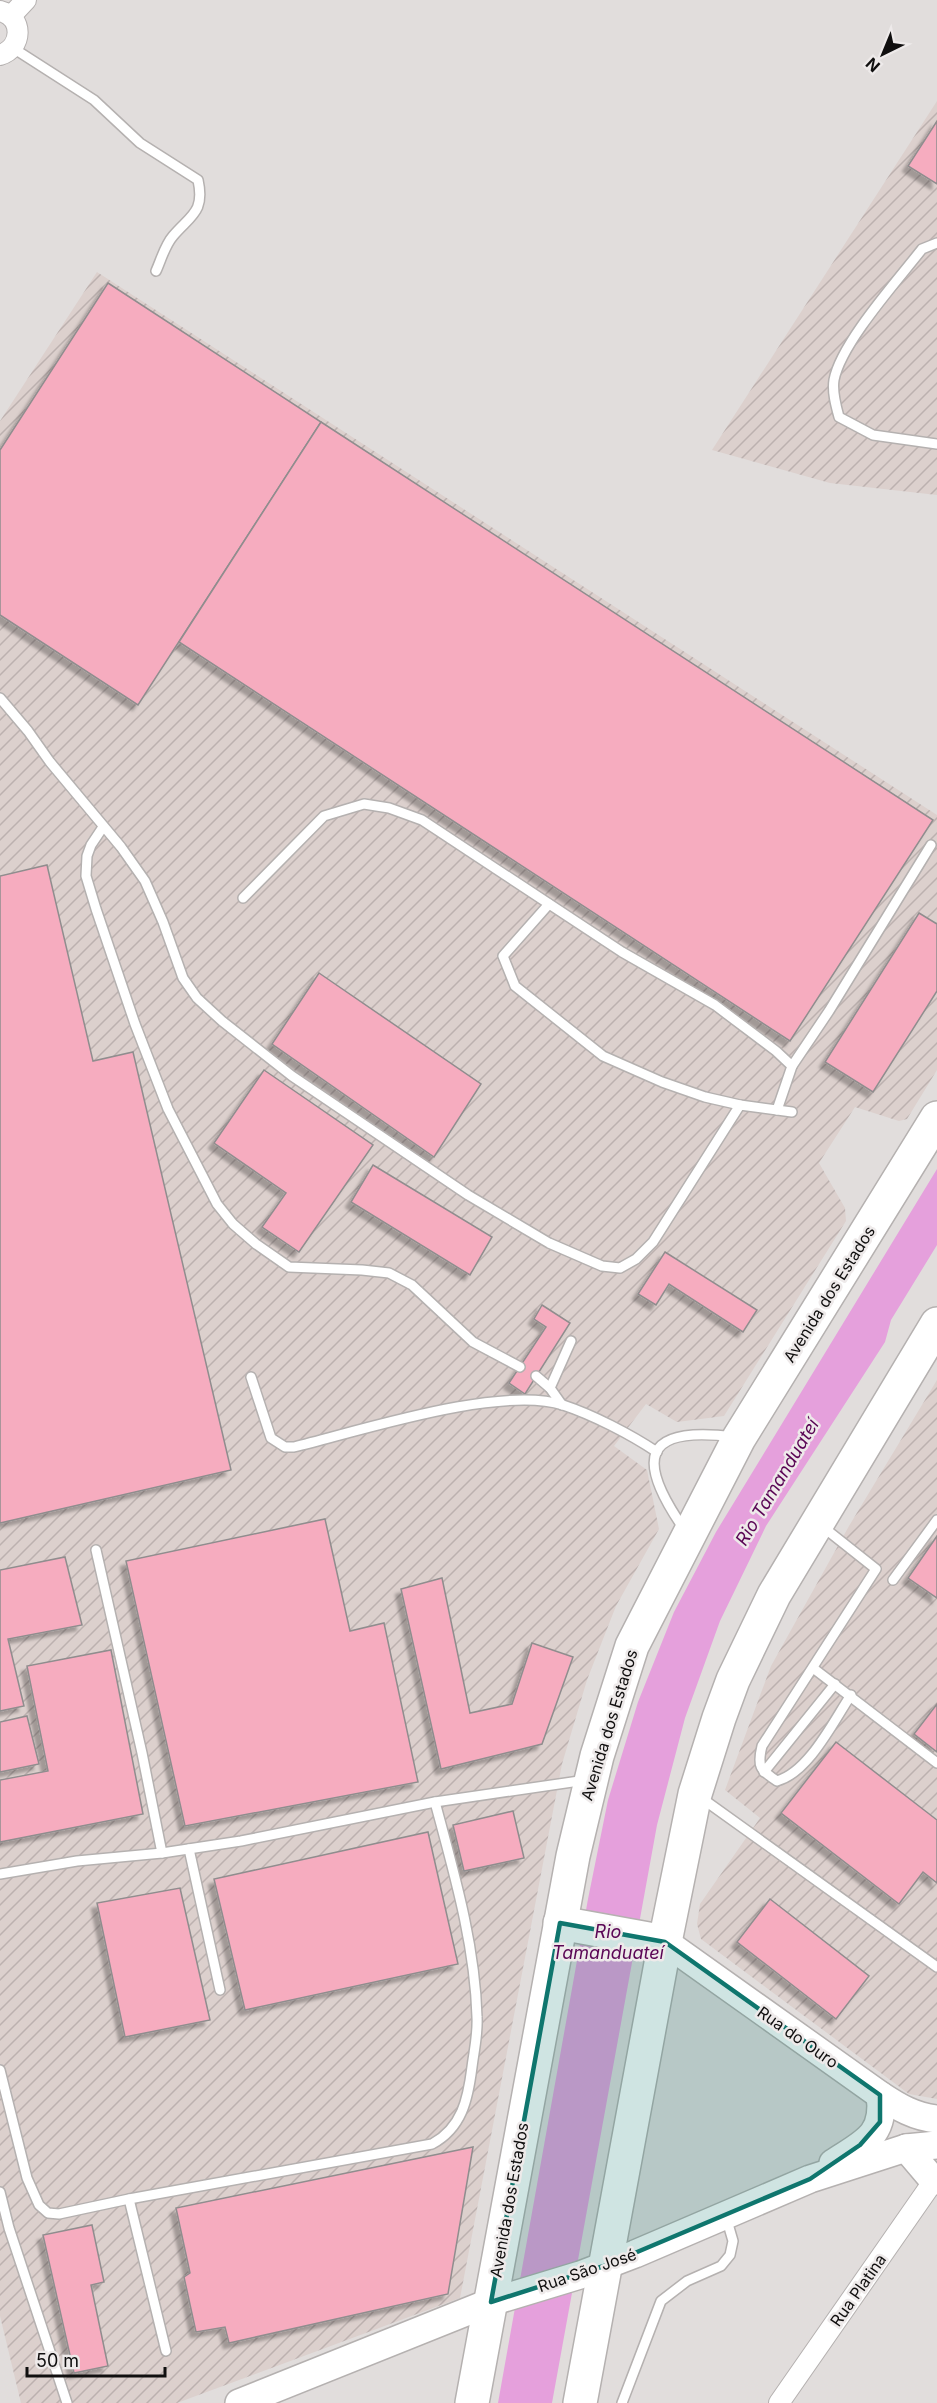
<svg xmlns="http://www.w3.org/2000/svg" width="937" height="2403" font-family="Inter,sans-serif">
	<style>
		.industrial { fill: url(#industrial-furrows) }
		.water { fill: #e5a0dc }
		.building { fill: #f6acbf; stroke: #908d8e; stroke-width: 1.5; filter: url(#shadow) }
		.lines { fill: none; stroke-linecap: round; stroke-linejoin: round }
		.service-casing { stroke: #b5b1b0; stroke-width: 12 }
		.minor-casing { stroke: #b5b1b0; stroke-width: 22 }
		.secondary-casing { stroke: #b5b1b0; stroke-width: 30 }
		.trunk-casing { stroke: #b5b1b0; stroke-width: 36 }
		.service { stroke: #fff; stroke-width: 9 }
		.minor { stroke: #fff; stroke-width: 20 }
		.secondary { stroke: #fff; stroke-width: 27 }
		.trunk { stroke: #fff; stroke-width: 33 }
		.marked { fill: #0f766e; fill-opacity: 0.2; stroke: #0f766e; stroke-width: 4.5; stroke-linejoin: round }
		.labels { text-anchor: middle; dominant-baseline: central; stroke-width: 5; stroke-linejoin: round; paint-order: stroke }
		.street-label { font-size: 16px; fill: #100f0f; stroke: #eeeaea }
		.water-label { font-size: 18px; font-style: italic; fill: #5a0655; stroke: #eeeaea }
	</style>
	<defs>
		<pattern id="industrial-furrows" width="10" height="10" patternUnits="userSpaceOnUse" patternTransform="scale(1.5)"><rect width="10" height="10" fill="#dcd0cd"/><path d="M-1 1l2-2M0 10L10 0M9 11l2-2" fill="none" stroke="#bcb1af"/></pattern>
		<filter id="shadow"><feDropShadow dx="-5.5" dy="5.5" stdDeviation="1.5" flood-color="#0004"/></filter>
	</defs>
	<rect width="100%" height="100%" fill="#e1dddc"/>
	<g class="industrial">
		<polygon points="937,101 937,495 830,483 712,450"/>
		<polygon points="97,272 937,815 937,1070 907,1119 899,1121 855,1107 819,1163 845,1208 846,1221 724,1416 677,1422 646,1404 614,1446 647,1470 659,1529 616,1606 587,1680 562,1764 460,2298 177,2403 21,2403 0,2316 0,421"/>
		<polygon points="937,1380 937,2099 909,2094 701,1939 697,1924 700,1904 760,1818 725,1790 771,1666 849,1526"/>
	</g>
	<polygon class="water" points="937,1169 937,1245 891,1320 885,1342 766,1526 720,1621 685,1718 657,1825 552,2403 498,2403 588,1899 608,1800 638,1702 674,1612 716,1532"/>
	<g class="building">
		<polygon points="937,121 937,184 908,166"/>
		<polygon points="108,283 321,422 138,705 0,615 0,450"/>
		<polygon points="321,422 933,820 790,1041 179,642"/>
		<polygon points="47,865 93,1061 133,1052 231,1470 0,1523 0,876"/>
		<polygon points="919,913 937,924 937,991 873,1092 825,1062"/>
		<polygon points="319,973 481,1084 434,1157 272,1044"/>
		<polygon points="264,1070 373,1145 299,1252 262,1227 286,1193 214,1143"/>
		<polygon points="373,1165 492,1237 470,1275 351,1202"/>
		<polygon points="665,1252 757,1310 743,1332 669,1284 656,1305 638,1294"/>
		<polygon points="542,1305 570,1323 525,1394 509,1383 546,1327 534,1319"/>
		<polygon points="325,1519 350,1631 384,1623 418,1782 185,1826 126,1561"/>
		<polygon points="937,1536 937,1598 908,1578"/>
		<polygon points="65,1557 82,1625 8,1639 24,1706 0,1711 0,1570"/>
		<polygon points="442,1578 470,1713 512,1704 532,1643 573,1657 542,1744 441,1769 401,1589"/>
		<polygon points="111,1650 143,1814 0,1842 0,1780 48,1771 27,1666"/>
		<polygon points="937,1704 937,1752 914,1734"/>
		<polygon points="27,1716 39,1764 0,1772 0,1722"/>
		<polygon points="836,1742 937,1820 937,1883 923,1872 899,1904 781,1813"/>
		<polygon points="513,1811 524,1858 464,1871 453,1825"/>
		<polygon points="428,1832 458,1964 245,2010 214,1879"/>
		<polygon points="180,1888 210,2020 125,2037 97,1903"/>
		<polygon points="770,1899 869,1976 836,2019 737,1942"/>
		<polygon points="473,2147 448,2294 229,2343 225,2327 196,2332 184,2277 190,2273 176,2208"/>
		<polygon points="92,2225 104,2282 91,2285 108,2366 74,2373 43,2235"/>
	</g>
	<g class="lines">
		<defs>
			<g id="service">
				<path d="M13,48L94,100L140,143L198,180C205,212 191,215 173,236C165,245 161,260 156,271"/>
				<path d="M937,243L922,249C898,280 841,343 834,380C832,392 836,406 839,417L873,435L937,444"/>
				<polyline points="0,698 28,731 50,762 121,847 145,881 163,922 183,978 197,998 222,1021 292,1076 468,1195 549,1243 602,1266 620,1268 636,1259 653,1242 740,1105 792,1112"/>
				<polyline points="103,827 91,845 87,856 86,876 96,909 135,1024 168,1109 217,1204 233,1224 256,1244 289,1267 362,1270 389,1273 412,1285 473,1342 520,1367"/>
				<polyline points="243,898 324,816 364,804 389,808 422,820 622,952 715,1005 776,1051 792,1066 777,1110"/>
				<polyline points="549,904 503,956 515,986 603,1056 662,1082 705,1097 740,1105"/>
				<polyline points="792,1066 829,1011 931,845"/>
				<polyline points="536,1376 550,1388 562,1405"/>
				<path d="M251,1377L271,1438L285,1447H294C360,1431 500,1385 563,1405C593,1415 630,1434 657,1452"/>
				<polyline points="550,1388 571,1341"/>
				<path d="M823,1527L876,1569L762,1746C757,1766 760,1770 777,1781C809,1772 833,1722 851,1695"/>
				<path d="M684,1529C636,1460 641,1425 734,1437"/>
				<polyline points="96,1550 142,1753 162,1853"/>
				<polyline points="893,1580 937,1520"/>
				<polyline points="813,1668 937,1763"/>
				<polyline points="764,1772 835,1684"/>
				<polyline points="700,1797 937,1967"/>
				<polyline points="189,1849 220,1990"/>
				<polyline points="0,1874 77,1861 162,1853 241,1841 435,1802 586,1780"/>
				<path d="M0,2070L27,2178L39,2205L48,2213L59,2214L129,2199L432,2144C462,2128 468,2099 472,2067C474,2051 478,2034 477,2017C475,1944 454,1873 435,1802"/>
				<polyline points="0,2192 9,2228 67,2403"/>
				<polyline points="129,2199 166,2351"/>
				<polyline points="622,2403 661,2301 687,2281 721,2266 730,2255 733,2241 726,2217"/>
			</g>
			<g id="minor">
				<path d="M0,11C24,17 23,48 0,55"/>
				<polyline points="11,16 26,0"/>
				<polyline points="779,2403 937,2176"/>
			</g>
			<g id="secondary">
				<path d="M665,1942L880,2095C898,2107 915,2117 937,2119"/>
				<polyline points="906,2148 934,2181"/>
				<path d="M833,2163C863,2143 886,2136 880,2095"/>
				<polyline points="239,2403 491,2302 580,2275 635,2254 810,2179 906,2148 937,2145"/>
			</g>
			<g id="trunk">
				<polyline points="560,1923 665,1942"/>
				<polyline points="472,2403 573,1856 597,1756 632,1646 739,1438 937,1118"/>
				<polyline points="580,2403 665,1942 695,1794 719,1718 733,1680 774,1595 937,1324"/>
			</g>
		</defs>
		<use href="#service" class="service-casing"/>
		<use href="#minor" class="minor-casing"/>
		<use href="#secondary" class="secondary-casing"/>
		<use href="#trunk" class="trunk-casing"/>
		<use href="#service" class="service"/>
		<use href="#minor" class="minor"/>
		<use href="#secondary" class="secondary"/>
		<use href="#trunk" class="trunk"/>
	</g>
	<path class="marked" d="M560,1923L665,1942L880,2095V2122L860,2145L810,2179L604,2266L491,2302Z"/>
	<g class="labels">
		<g class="street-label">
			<text transform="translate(829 1294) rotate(-58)">Avenida dos Estados</text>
			<text transform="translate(609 1725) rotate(-73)">Avenida dos Estados</text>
			<text transform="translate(798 2037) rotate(35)">Rua do Ouro</text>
			<text transform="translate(509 2200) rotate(-80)">Avenida dos Estados</text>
			<text transform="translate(587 2270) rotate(-19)">Rua São José</text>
			<text transform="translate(858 2290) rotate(-55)">Rua Platina</text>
		</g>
		<g class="water-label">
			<text transform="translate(777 1482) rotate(-59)">Rio Tamanduateí</text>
			<text x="608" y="1931">Rio<tspan x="608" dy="21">Tamanduateí</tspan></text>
		</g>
	</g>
	<g transform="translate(883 54) rotate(223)" stroke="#eeeaea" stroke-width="4.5" paint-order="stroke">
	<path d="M0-4.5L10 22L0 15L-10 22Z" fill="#100f0f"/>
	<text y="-9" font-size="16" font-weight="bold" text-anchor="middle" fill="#100f0f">N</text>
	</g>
	<path d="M27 2367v9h138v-9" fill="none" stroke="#100f0f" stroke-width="3"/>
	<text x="36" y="2367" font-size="18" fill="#100f0f" stroke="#eeeaea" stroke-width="4.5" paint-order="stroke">50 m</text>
</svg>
